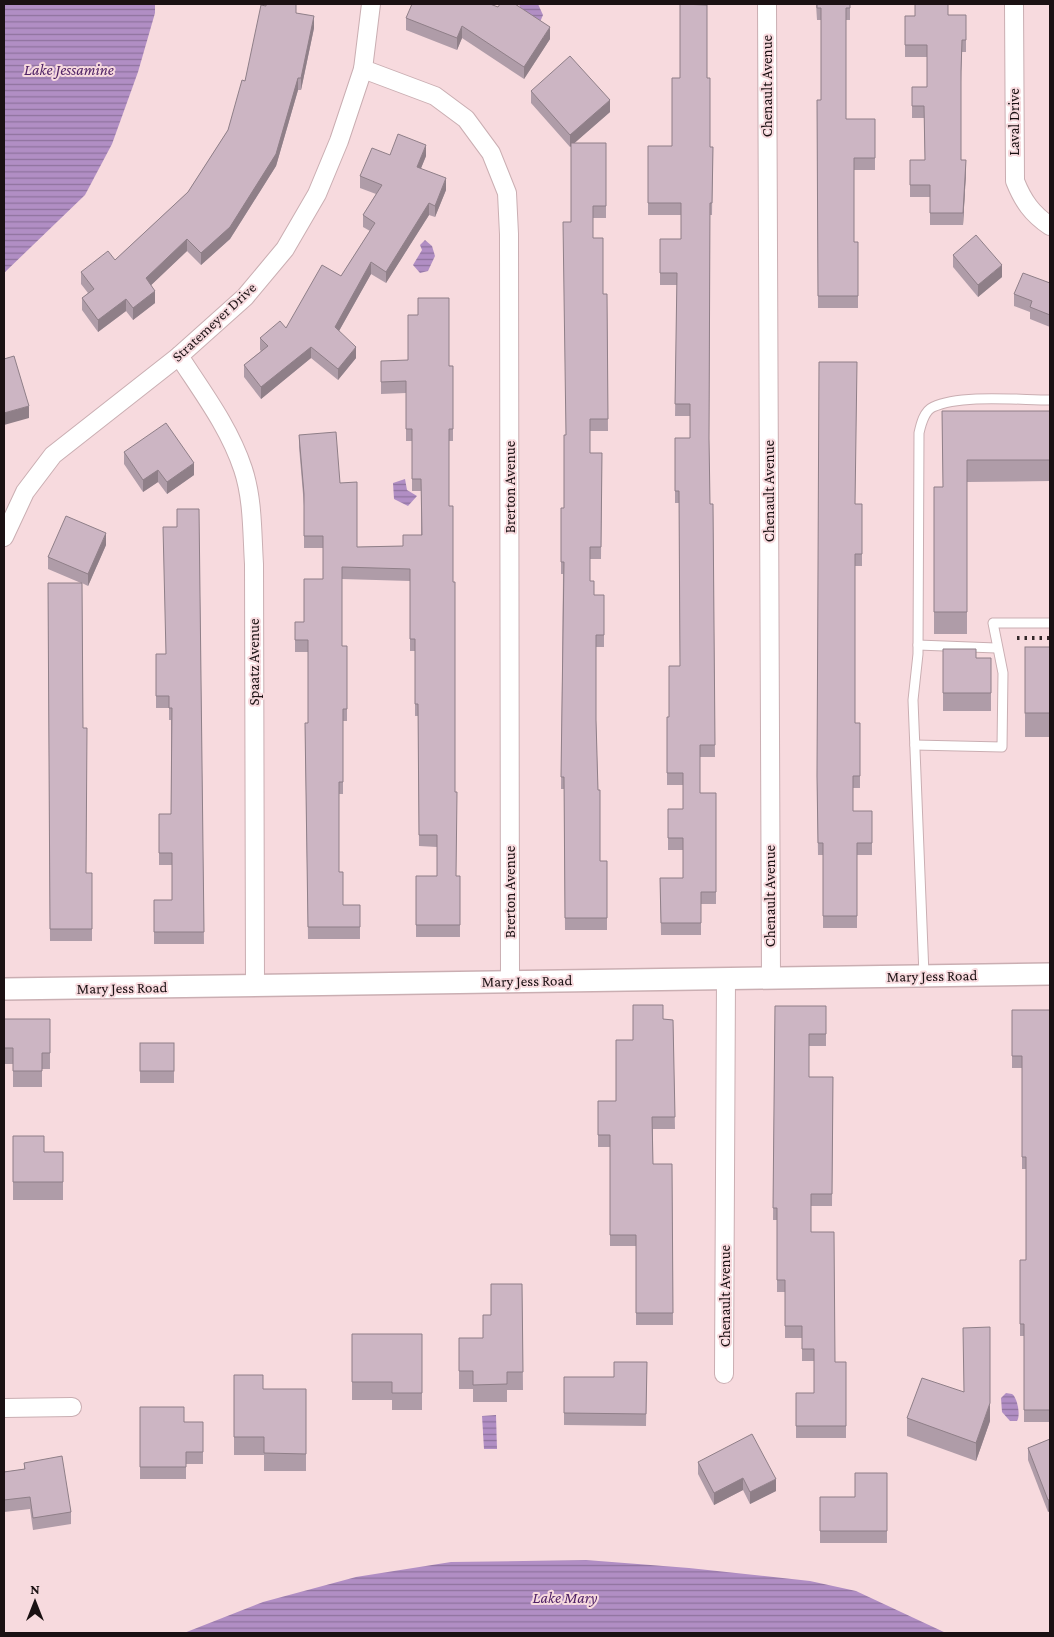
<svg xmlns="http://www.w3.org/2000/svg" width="1054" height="1637" font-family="'Crimson Pro',serif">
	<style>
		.water { fill: url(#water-rules) }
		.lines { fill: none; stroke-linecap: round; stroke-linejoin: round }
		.service-casing { stroke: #caaeb2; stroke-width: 11 }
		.minor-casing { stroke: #caaeb2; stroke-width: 20 }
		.tertiary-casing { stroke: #caaeb2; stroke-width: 24 }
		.service { stroke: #fff; stroke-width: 9 }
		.minor { stroke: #fff; stroke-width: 18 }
		.tertiary { stroke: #fff; stroke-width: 21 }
		.rail { stroke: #322628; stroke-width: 4; stroke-dasharray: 2.5 5; stroke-linecap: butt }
		.wall { fill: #af9ca8 }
		.shaded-wall { fill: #8f7f88 }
		.building { fill: #ccb5c3; stroke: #8f7f88 }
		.labels { text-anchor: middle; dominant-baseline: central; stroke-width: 4; stroke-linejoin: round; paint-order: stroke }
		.street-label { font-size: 15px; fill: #1b1113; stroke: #f7dade }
		.water-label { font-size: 16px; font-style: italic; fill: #502366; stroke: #f7dade }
	</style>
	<defs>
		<pattern id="water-rules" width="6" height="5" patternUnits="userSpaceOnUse" patternTransform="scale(1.25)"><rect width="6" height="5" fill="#b18ec4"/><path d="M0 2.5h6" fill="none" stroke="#8f739e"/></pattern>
	</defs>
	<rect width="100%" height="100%" fill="#f7dade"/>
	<g class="water">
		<polygon points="4,4 155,4 155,13 138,72 112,144 85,195 4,273"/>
		<polygon points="519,4 538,4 543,15 540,22 520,7"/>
		<polygon points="425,240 432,246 435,256 428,271 420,273 413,265 422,250 420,245"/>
		<polygon points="405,479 407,490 417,496 408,506 394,499 393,483"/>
		<path d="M1006,1393L1012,1394C1017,1397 1021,1415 1017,1421H1010L1002,1412L1001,1398Z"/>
		<polygon points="496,1415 497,1449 484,1449 482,1416"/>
		<polygon points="586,1560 689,1568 810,1581 856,1591 946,1633 184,1633 263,1602 356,1577 451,1562"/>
	</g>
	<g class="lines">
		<defs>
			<g id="service">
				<polyline points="918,645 996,648"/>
				<polyline points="915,745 1002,747 1003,673 993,623 1050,623"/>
				<path d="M924,975L913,700L918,654L919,433C921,424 924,411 933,407C961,394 1019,400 1050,400"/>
			</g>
			<g id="minor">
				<polyline points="767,4 771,977"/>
				<path d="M1014,4L1015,181C1023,201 1032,214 1050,226"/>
				<polyline points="363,69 435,96 466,119 491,153 507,193 509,234 510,982"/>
				<path d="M179,356C203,393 229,427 243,469C253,499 252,533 254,564L255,985"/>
				<polyline points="4,537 25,492 53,455 179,356 245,297 285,249 317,194 339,141 363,69 371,4"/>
				<polyline points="724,1374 726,978"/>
				<polyline points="4,1408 72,1407"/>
			</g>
			<polyline id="tertiary" points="4,989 1050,974"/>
		</defs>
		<use href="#service" class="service-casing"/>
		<use href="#minor" class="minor-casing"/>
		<use href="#tertiary" class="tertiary-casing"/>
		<use href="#service" class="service"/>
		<use href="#minor" class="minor"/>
		<use href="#tertiary" class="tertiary"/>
		<polyline class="rail" points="1017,638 1050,638"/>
	</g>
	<g class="wall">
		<polygon points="662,4 696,4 707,78 710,147 713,147 712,215 710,215 709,440 710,504 713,504 715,757 700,757 700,793 716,793 716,904 701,904 701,935 661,935 660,878 683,878 683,850 668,850 668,809 683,809 683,785 667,785 667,717 669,717 680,666 679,503 675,503 675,438 690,438 690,416 675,416 677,285 660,285 660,239 681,239 681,215 648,215 648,146 672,146 680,78 680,5 662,5"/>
		<polygon points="816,4 850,4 850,20 846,20 846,119 875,119 875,170 854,170 854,242 858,242 858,308 818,308 817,100 821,100 821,20 817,20"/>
		<polygon points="266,6 296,13 314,28 301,90 298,90 276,166 230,239 201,265 187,251 151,285 155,303 133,320 126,311 98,332 82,310 82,298 88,293 81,284 81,272 115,260 188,192 228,130 245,81"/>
		<polygon points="966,15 966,52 962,52 961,82 961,160 966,172 963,225 930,225 930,197 910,197 910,160 925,160 924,118 912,118 912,87 927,87 927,57 905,57 905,16"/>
		<polygon points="406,18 550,39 524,79 462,38 457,50 406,30"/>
		<polygon points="531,91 610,112 574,143 606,143 606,218 593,218 593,238 603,294 607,294 608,431 590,431 590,453 602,453 601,559 590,559 590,581 594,595 604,595 604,647 596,647 596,720 600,861 607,861 607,930 565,930 564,789 561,789 563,574 561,574 561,508 564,508 566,435 571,222 571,146 570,147 531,103"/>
		<polygon points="390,155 426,156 421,168 446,190 435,217 429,215 386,283 371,274 339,331 356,358 338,380 311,358 261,399 244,377 244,365 261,351 260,350 260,338 286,328 341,276 370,231 363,227 363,215 376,194 360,188 360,176"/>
		<polygon points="953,255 1002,277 978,297 953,267"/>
		<polygon points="1050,283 1050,327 1030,319 1030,312 1014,306 1014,294"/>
		<polygon points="381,361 453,366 453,441 449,441 449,506 456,876 460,876 460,937 416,937 416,876 437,876 437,847 419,846 418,716 415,716 415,651 410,651 410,581 342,579 342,646 347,646 347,721 343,721 343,794 339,794 339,872 343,905 360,905 360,939 308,939 305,723 308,723 308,652 295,652 295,622 304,622 323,579 323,548 304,548 304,506 299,447 299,435 340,483 357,547 403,546 421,535 421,491 412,491 412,441 406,441 406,393 381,394"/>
		<polygon points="942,411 1050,411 1050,481 967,482 967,634 934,634 934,487 943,487"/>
		<polygon points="124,452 194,475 167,494 158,482 143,492 124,464"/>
		<polygon points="855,504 862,504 862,566 855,566 855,723 860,723 860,788 853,788 853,811 872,811 872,855 857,855 857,928 823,928 823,855 818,855 817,788"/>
		<polygon points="199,509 204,944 154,944 154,900 172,900 172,865 159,865 159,814 171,814 171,720 169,720 169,708 156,708 156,654 166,654 177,527"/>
		<polygon points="106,545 88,586 82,583 83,728 86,873 92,873 92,941 50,941 48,583 81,583 48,569 48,557"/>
		<rect x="1025" y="647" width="25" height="90"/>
		<polygon points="943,649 976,658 991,658 991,711 943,711"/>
		<polygon points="775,1006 826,1006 826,1046 809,1046 809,1077 833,1077 832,1206 811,1206 811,1232 835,1362 846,1362 846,1438 796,1438 796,1393 814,1393 814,1361 802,1361 802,1338 785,1338 785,1292 777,1292 777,1220 773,1220"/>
		<polygon points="1012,1010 1050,1010 1050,1422 1024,1422 1024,1336 1020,1336 1020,1260 1026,1260 1026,1169 1022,1169 1022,1068 1012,1068"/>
		<polygon points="4,1019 50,1019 50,1069 42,1069 42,1087 13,1087 13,1064 4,1064"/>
		<polygon points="663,1019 673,1020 675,1129 653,1129 653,1164 672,1164 673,1325 636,1325 636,1246 610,1246 610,1147 598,1147 598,1101 616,1101 633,1040"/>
		<rect x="140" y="1043" width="34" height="40"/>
		<polygon points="13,1136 44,1152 63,1152 63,1200 13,1200"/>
		<polygon points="522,1284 523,1390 507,1390 507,1402 473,1402 473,1389 459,1389 459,1338 483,1338 491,1315"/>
		<polygon points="352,1334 422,1334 422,1410 392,1410 392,1400 352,1400"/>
		<polygon points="647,1362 646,1426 564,1425 564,1377 614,1377"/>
		<polygon points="234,1375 263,1389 306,1389 306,1471 264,1471 264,1455 234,1455"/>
		<polygon points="140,1407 184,1422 203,1422 203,1464 186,1464 186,1479 140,1479"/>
		<polygon points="907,1418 990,1421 976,1461 907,1436"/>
		<polygon points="1050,1439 1048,1512 1028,1460 1028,1448"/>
		<polygon points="698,1462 776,1491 750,1504 743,1490 714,1505 698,1474"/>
		<polygon points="24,1463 71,1512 71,1524 33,1530 30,1509 4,1512 4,1472 24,1469"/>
		<polygon points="887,1473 887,1543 820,1543 820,1497 855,1497"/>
	</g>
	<g class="shaded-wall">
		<polygon points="314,16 314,28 301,90 301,78"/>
		<polygon points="462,26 462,38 457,50 457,38"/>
		<polygon points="550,27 550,39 524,79 524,67"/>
		<polygon points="298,78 298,90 276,166 230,239 201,265 201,253"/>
		<polygon points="610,100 610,112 570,147 570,135"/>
		<polygon points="426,145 426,156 417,178 417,167"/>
		<polygon points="966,160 966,172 963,225 963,213"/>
		<polygon points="446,178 446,190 435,217 435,206"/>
		<polygon points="429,203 429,215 386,283 386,272"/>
		<polygon points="187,239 187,251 146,290 146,278"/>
		<polygon points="371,262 371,274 335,338 335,327"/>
		<polygon points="1002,265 1002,277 978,297 978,285"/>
		<polygon points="155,291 155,303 133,320 133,308"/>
		<polygon points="126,299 126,311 98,332 98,320"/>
		<polygon points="311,347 311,358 261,399 261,387"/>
		<polygon points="356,347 356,358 338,380 338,369"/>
		<polygon points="29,406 29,418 4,425 4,413"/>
		<polygon points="194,463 194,475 167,494 167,482"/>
		<polygon points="158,470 158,482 143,492 143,480"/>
		<polygon points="106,533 106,545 88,586 88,574"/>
		<polygon points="990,1403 990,1421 976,1461 976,1443"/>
		<polygon points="743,1478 743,1490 714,1505 714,1493"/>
		<polygon points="776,1479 776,1491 750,1504 750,1492"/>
		<polygon points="1050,1499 1050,1511 1048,1512 1048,1500"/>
	</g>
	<g class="building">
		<polygon points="266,4 296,4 296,13 314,16 301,78 298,78 276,154 230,227 201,253 187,239 146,278 155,291 133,308 126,299 98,320 82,298 94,289 81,272 108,251 115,260 188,192 228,130 242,80 245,81 261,5 266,6"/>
		<polygon points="412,4 490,4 498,7 500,4 515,4 550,27 524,67 462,26 457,38 406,18"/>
		<polygon points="680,4 707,5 707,78 710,78 710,147 713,147 712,203 710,203 709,438 710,504 713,504 715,745 700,745 700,793 716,793 716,892 701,892 701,923 661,923 660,878 683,878 683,838 668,838 668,809 683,809 683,773 667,773 667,717 669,717 669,666 680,666 679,491 675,491 675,438 690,438 690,404 675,404 677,273 660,273 660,239 681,239 681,203 648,203 648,146 672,146 672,78 680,78"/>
		<polygon points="817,4 850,4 850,8 846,8 846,119 875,119 875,158 854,158 854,242 858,242 858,296 818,296 817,100 821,100 821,8 817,8"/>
		<polygon points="915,4 948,4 948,15 966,15 966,40 962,40 961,71 961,160 966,160 963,213 930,213 930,185 910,185 910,160 925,160 924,106 912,106 912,87 927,87 927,45 905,45 905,16 915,16"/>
		<polygon points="570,56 610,100 570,135 531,91"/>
		<polygon points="398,134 426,145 417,167 446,178 435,206 429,203 386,272 371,262 335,327 356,347 338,369 311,347 261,387 244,365 268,346 260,338 280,321 286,328 322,265 341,276 375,223 363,215 382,185 360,176 372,148 390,155"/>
		<polygon points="571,143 606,143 606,206 593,206 593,238 603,238 603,294 607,294 608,419 590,419 590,453 602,453 601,547 590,547 590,581 594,581 594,595 604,595 604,635 596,635 596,720 598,790 600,790 600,861 607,861 607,918 565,918 564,777 561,777 564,562 561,562 561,508 564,508 564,435 566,435 563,222 571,222"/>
		<polygon points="976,235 1002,265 978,285 953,255"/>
		<polygon points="1023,273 1050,283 1050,315 1030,307 1032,301 1014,294"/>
		<polygon points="418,298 449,298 449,366 453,366 453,429 449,429 449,506 453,506 453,582 455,582 455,792 457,792 456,876 460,876 460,925 416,925 416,876 437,876 437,835 419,835 418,704 415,704 415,639 410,639 410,569 342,567 342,646 347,646 347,709 343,709 343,782 339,782 339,872 343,872 343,905 360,905 360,927 308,927 305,723 308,723 308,640 295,640 295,622 304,622 304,579 323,579 323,536 304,536 304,494 299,435 336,432 340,483 357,482 357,547 403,546 403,535 422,535 421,479 412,479 412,429 406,429 406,381 381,382 381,361 408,360 408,315 418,315"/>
		<polygon points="14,356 29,406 4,413 4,359"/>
		<polygon points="819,362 857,362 855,504 862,504 862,554 855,554 855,723 860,723 860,776 853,776 853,811 872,811 872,843 857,843 857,916 823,916 823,843 818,843 817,776"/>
		<polygon points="942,411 1050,411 1050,460 967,460 967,612 934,612 934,487 943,487"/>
		<polygon points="166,423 194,463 167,482 158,470 143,480 124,452"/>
		<polygon points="177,509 199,509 204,932 154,932 154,900 172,900 172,853 159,853 159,814 171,814 172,708 169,708 169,696 156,696 156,654 166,654 163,527 177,527"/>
		<polygon points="66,516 106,533 88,574 48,557"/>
		<polygon points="48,583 82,583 83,728 87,728 86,873 92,873 92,929 50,929"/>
		<rect x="1025" y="647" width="25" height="66"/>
		<polygon points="943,649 976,649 976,658 991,658 991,693 943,693"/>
		<polygon points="633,1005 663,1005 663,1019 673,1020 675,1117 652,1117 653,1164 672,1164 673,1313 636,1313 636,1235 610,1235 610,1135 598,1135 598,1101 616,1101 616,1040 633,1040"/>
		<polygon points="775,1006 826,1006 826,1034 809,1034 809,1077 833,1077 832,1194 811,1194 811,1232 834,1232 835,1362 846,1362 846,1426 796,1426 796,1393 814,1393 814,1349 802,1349 802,1326 785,1326 785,1280 777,1280 777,1208 773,1208"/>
		<polygon points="1012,1010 1050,1010 1050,1410 1024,1410 1024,1324 1020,1324 1020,1260 1026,1260 1026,1157 1022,1157 1022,1056 1012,1056"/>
		<polygon points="4,1019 50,1019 50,1053 42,1053 42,1071 13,1071 13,1048 4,1048"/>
		<rect x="140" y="1043" width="34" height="28"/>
		<polygon points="13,1136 44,1136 44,1152 63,1152 63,1182 13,1182"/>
		<polygon points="491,1284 522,1284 523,1372 507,1372 507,1384 473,1385 473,1371 459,1371 459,1338 483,1338 483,1315 491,1315"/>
		<polygon points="990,1327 990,1403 976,1443 907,1418 922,1378 964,1392 963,1328"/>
		<polygon points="352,1334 422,1334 422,1393 392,1393 392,1382 352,1382"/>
		<polygon points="614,1362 647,1362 646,1414 564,1413 564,1377 614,1377"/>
		<polygon points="234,1375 263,1375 263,1389 306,1389 306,1454 264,1453 264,1437 234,1437"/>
		<polygon points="140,1407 184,1407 184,1422 203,1422 203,1452 186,1452 186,1467 140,1467"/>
		<polygon points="752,1434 776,1479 750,1492 743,1478 714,1493 698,1462"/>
		<polygon points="1050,1439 1050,1499 1048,1500 1028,1448"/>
		<polygon points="62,1456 71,1512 33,1518 30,1497 4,1500 4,1472 25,1469 24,1463"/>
		<polygon points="855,1473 887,1473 887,1531 820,1531 820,1497 855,1497"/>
	</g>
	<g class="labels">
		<g class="street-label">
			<text transform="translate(767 86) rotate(-90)">Chenault Avenue</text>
			<text transform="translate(1014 122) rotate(-90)">Laval Drive</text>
			<text transform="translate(214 322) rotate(-43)">Stratemeyer Drive</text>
			<text transform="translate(510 487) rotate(-90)">Brerton Avenue</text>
			<text transform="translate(769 491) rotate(-90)">Chenault Avenue</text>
			<text transform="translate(254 662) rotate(-90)">Spaatz Avenue</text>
			<text transform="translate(510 892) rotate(-90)">Brerton Avenue</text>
			<text transform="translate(770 896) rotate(-90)">Chenault Avenue</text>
			<text transform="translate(932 976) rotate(-1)">Mary Jess Road</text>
			<text transform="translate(527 981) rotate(-1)">Mary Jess Road</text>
			<text transform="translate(122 988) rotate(-1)">Mary Jess Road</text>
			<text transform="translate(725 1296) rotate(-90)">Chenault Avenue</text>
		</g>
		<g class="water-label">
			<text x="69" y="69">Lake Jessamine</text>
			<text x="565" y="1597">Lake Mary</text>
		</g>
	</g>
	<rect width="1054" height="1637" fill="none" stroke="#1b1113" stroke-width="10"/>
	<g transform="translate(35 1602)" stroke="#f7dade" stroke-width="4" paint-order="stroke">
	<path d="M0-4L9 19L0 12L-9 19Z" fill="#1b1113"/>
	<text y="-8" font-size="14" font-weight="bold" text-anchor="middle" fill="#1b1113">N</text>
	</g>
</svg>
